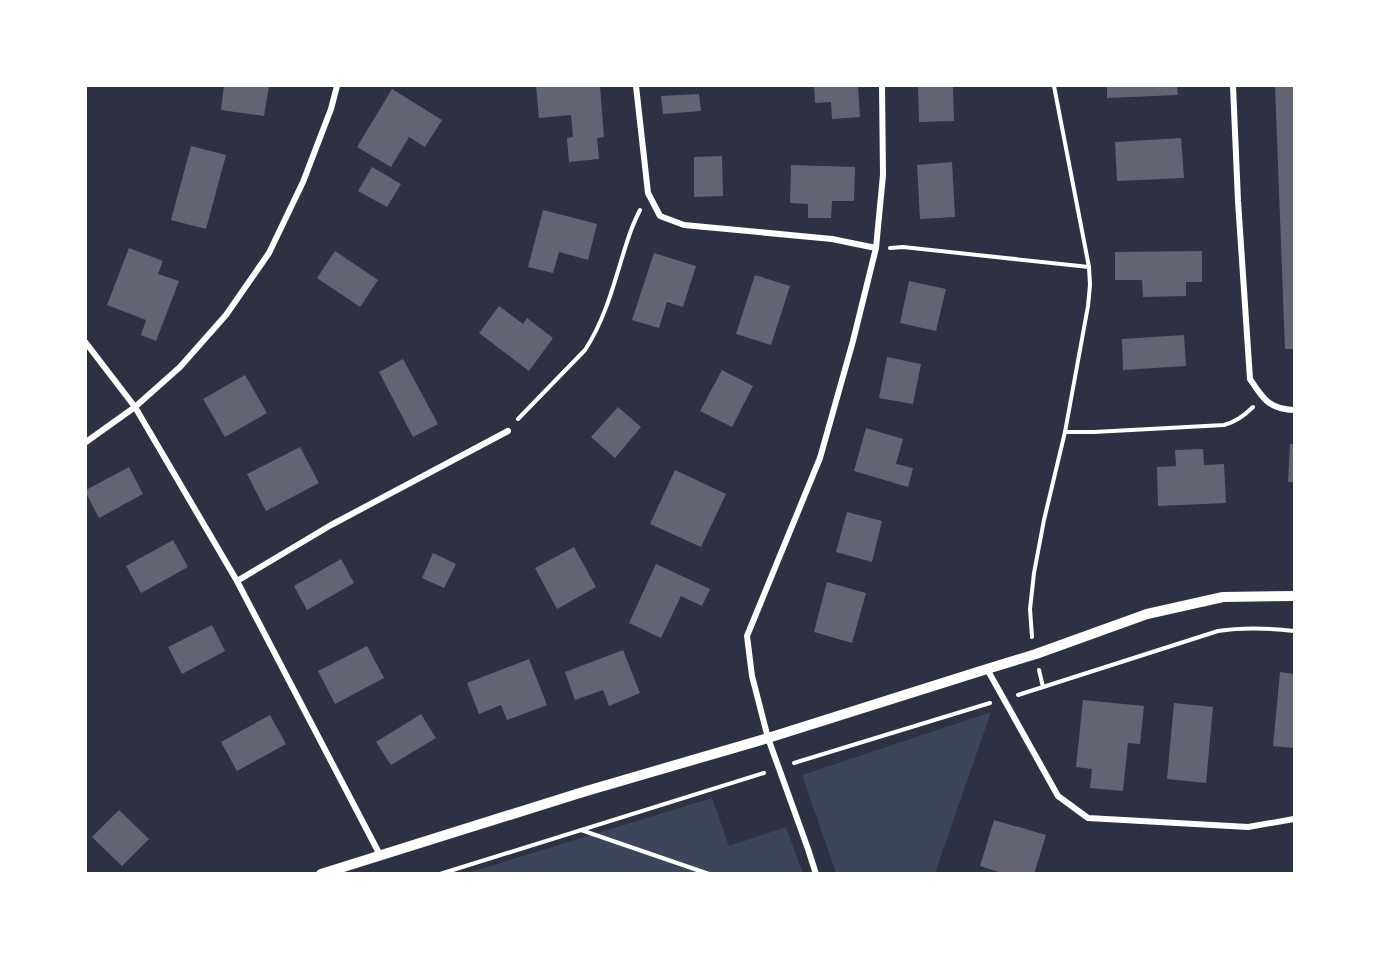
<svg xmlns="http://www.w3.org/2000/svg" width="1380" height="959" font-family="'Fira Sans Condensed',sans-serif">
	<style>
		.green { fill: #3c4559 }
		.building { fill: #626471 }
		.lines { fill: none; stroke-linecap: round; stroke-linejoin: round }
		.path { stroke: #fff; stroke-width: 4 }
		.minor { stroke: #fff; stroke-width: 6 }
		.tertiary { stroke: #fff; stroke-width: 10 }
	</style>
	<rect width="100%" height="100%" fill="#2d3142"/>
	<g class="green">
		<polygon points="991,712 935,873 836,873 802,775"/>
		<polygon points="712,798 729,846 786,827 803,873 464,874"/>
	</g>
	<g class="building">
		<polygon points="224,86 269,86 264,116 221,110"/>
		<polygon points="536,86 600,86 604,137 597,138 599,159 569,162 567,138 573,137 571,115 539,118"/>
		<polygon points="814,86 858,86 860,117 832,119 831,102 815,103"/>
		<polygon points="918,86 953,86 954,121 919,122"/>
		<polygon points="1107,86 1177,86 1178,95 1107,98"/>
		<polygon points="1275,86 1294,86 1294,349 1285,349"/>
		<polygon points="392,89 442,120 425,147 409,137 391,167 357,147"/>
		<polygon points="699,94 701,111 663,114 661,96"/>
		<polygon points="1181,138 1184,178 1117,181 1115,142"/>
		<polygon points="191,146 226,155 206,229 171,220"/>
		<polygon points="722,156 723,196 694,197 694,157"/>
		<polygon points="952,162 955,217 920,219 917,165"/>
		<polygon points="791,165 855,167 854,201 832,201 831,218 808,218 808,204 790,203"/>
		<polygon points="372,167 401,184 387,207 358,191"/>
		<polygon points="543,210 597,224 588,260 559,252 553,273 528,267"/>
		<polygon points="129,248 163,261 158,274 179,281 156,341 141,335 146,320 107,305"/>
		<polygon points="335,251 378,280 360,307 317,278"/>
		<polygon points="1202,251 1202,282 1186,282 1186,296 1143,297 1142,280 1115,280 1115,252"/>
		<polygon points="654,253 696,266 683,307 667,302 659,328 632,320"/>
		<polygon points="755,275 790,286 771,345 736,334"/>
		<polygon points="909,281 946,289 936,331 900,323"/>
		<polygon points="499,306 523,324 527,318 553,338 529,371 479,333"/>
		<polygon points="1184,335 1186,366 1123,370 1122,339"/>
		<polygon points="887,357 921,364 913,404 879,398"/>
		<polygon points="403,359 438,424 413,437 379,372"/>
		<polygon points="722,370 753,386 732,427 700,411"/>
		<polygon points="245,375 267,413 225,437 203,399"/>
		<polygon points="618,407 641,427 615,458 591,437"/>
		<polygon points="866,428 903,439 896,464 913,468 908,487 854,471"/>
		<polygon points="1290,444 1294,444 1294,482 1288,482"/>
		<polygon points="300,447 319,483 266,511 247,474"/>
		<polygon points="1203,449 1204,465 1224,464 1226,503 1158,506 1157,467 1176,466 1175,450"/>
		<polygon points="129,467 143,494 99,518 86,493 86,490"/>
		<polygon points="675,470 726,494 701,547 650,524"/>
		<polygon points="847,512 882,521 872,562 836,552"/>
		<polygon points="173,540 188,567 141,593 126,566"/>
		<polygon points="574,547 596,587 557,609 535,568"/>
		<polygon points="433,553 456,564 444,588 422,578"/>
		<polygon points="341,559 354,583 307,610 294,586"/>
		<polygon points="656,564 710,589 702,606 681,596 661,638 629,623"/>
		<polygon points="827,582 866,593 852,643 814,632"/>
		<polygon points="212,625 225,651 182,674 168,647"/>
		<polygon points="367,646 384,678 335,704 318,671"/>
		<polygon points="623,650 640,693 609,706 603,690 575,700 565,672"/>
		<polygon points="529,659 547,705 507,720 501,705 479,714 467,683"/>
		<polygon points="1280,672 1294,674 1294,748 1273,746"/>
		<polygon points="1083,700 1144,706 1140,744 1128,743 1123,791 1090,788 1092,769 1076,767"/>
		<polygon points="1174,703 1213,707 1206,783 1167,779"/>
		<polygon points="421,714 436,738 391,765 376,742"/>
		<polygon points="270,715 286,744 237,771 221,742"/>
		<polygon points="119,810 149,839 122,866 92,837"/>
		<polygon points="994,820 1046,835 1034,874 1005,874 980,866"/>
	</g>
	<g class="lines">
		<g class="path">
			<polyline points="890,248 903,247 1089,267"/>
			<path d="M518,419L585,350C608,315 616,274 629,236C632,227 636,218 640,210"/>
			<path d="M1065,432H1094L1224,425C1236,422 1244,416 1253,407"/>
			<polyline points="1032,637 1030,609 1034,573 1044,520 1065,432 1088,306 1090,285 1089,267 1054,86"/>
			<polyline points="1039,670 1043,687"/>
			<path d="M1018,695L1218,631C1244,627 1268,628 1294,631"/>
			<polyline points="794,763 990,703"/>
			<polyline points="581,830 709,874"/>
			<polyline points="440,874 764,773"/>
		</g>
		<g class="minor">
			<polyline points="636,86 648,193 660,216 684,225 832,239 876,248"/>
			<path d="M1233,86L1238,201L1250,379C1263,399 1269,409 1294,410"/>
			<polyline points="86,343 135,407 237,581 380,855"/>
			<polyline points="86,442 135,407 180,367 226,315 269,253 303,182 331,109 337,86"/>
			<polyline points="237,581 331,525 508,431"/>
			<polyline points="987,669 1058,796 1088,818 1248,827 1294,819"/>
			<polyline points="816,874 808,849 768,738 752,676 747,636 820,458 853,341 876,248 883,175 882,86"/>
		</g>
		<polyline class="tertiary" points="321,874 583,792 768,738 987,669 1036,654 1147,614 1223,597 1294,596"/>
	</g>
	<rect width="1380" height="959" fill="none" stroke="#ffffff" stroke-width="174"/>
</svg>
